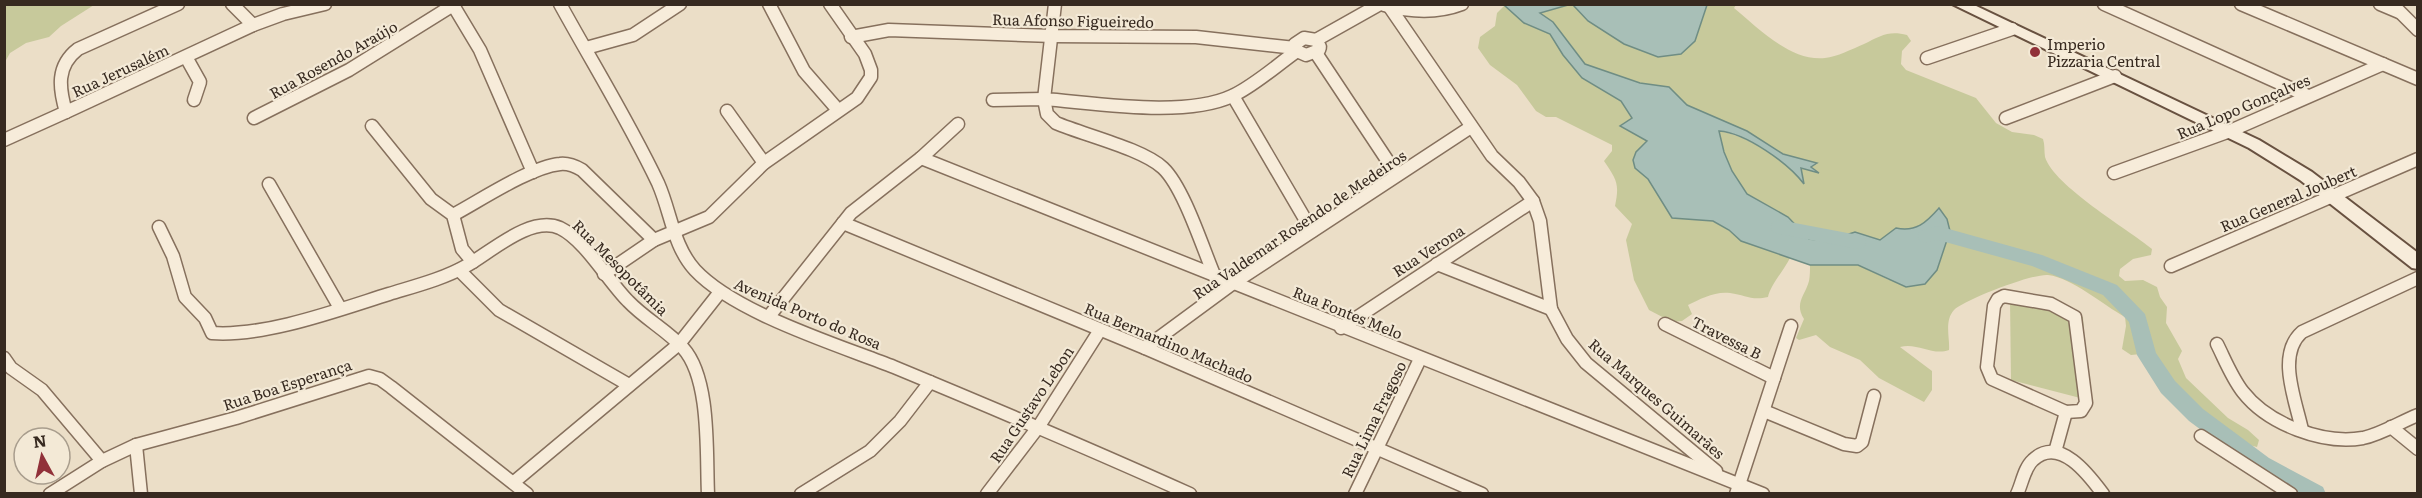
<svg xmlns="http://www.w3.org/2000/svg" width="2422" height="498" font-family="Literata,serif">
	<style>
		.green { fill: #c7c99b }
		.water { fill: #a8bfb7; stroke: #6f8d84; stroke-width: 1.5 }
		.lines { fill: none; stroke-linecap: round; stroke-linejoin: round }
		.river { fill: #a8bfb7; fill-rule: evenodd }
		.street-casing { stroke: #86705d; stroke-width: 15 }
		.secondary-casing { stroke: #685140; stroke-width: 4 }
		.street { stroke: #f7ecda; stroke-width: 12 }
		.secondary { fill: #f7ecda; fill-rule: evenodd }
		.poi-dot { fill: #913139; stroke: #f3e9d6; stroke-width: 2 }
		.labels { text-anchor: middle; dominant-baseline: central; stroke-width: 4.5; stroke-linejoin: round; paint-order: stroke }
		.street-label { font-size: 15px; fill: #372a20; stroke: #f3e9d6 }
		.poi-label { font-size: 15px; fill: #372a20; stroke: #f3e9d6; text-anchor: start }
	</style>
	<rect width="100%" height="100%" fill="#ebdec7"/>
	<g class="green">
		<polygon points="5,4 94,4 94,5 61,26 49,37 26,43 10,53 5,62"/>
		<path d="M1505,5L1524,23L1550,34L1563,55L1582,77L1621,101L1632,118L1621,125L1647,141L1636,152L1635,168L1648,179L1672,218L1713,221L1729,230L1741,241L1790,258C1784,270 1770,286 1768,297C1752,301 1745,295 1730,293C1715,291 1700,299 1688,305L1692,314L1682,321L1672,322L1649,310L1634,280L1626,240L1632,224L1615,206C1620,183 1616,179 1604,161L1612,151V145L1556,117H1546L1536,111L1517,85L1490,65L1478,48L1480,37L1495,26L1497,13Z"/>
		<path d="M1568,5H1573L1588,21L1695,41L1707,5H1736L1734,8C1758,28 1791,62 1825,58C1837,57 1852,49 1864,44C1880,36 1889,30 1907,35L1911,41L1902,51L1901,64L1906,70L1976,98L1996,123L2012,132L2034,135L2043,139C2045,145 2044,151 2045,157C2054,186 2128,229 2152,249L2151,255L2133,259L2120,269L2119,276L2125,281L2143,280L2157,287L2160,297L2167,307L2166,323L2182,351L2178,359L2186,378L2228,418L2248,430L2259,440L2257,447L2241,443L2194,406L2164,375L2150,351L2144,327L2139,336L2141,354L2131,355L2122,349L2126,326L2125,317C2103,305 2073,278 2048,275C2034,273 1964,300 1954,310C1944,321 1950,338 1949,350C1932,356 1917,342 1900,347L1932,371V390L1924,402L1879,378L1860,360L1830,347L1816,335L1799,340L1796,338L1804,319C1794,303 1805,296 1809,281C1810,276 1810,270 1810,265H1858L1889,280L1945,244L1950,231L1938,208L1926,223L1880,240L1855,232L1827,241L1809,239L1788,217L1747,194L1732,171L1724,152L1719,131C1746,135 1786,160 1803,182L1801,167L1817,172L1811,167L1817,164L1783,154L1747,131L1687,105L1669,87L1640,83L1585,64L1568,41L1540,13Z"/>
		<polygon points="2010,299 2083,317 2088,400 2011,380"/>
	</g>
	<g class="water">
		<path d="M1504,5H1568L1540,13L1553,22L1585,64L1640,83L1669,87L1687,105L1747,131L1783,154L1817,163L1811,167L1819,173L1801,168L1804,184C1788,163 1746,133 1719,131L1724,152L1732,171L1747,194L1788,217L1809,239L1827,241L1855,232L1880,240L1896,228C1916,232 1926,223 1939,208L1947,219L1950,231L1937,270L1925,284L1906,287L1858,265H1810L1741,241L1729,230L1713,221L1672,218L1648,179L1635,168L1633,160L1636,152L1647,141L1620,126L1632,118L1621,101L1582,78L1563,55L1550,34L1524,23Z"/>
		<polygon points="1573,5 1707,5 1695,41 1681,54 1658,57 1624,44 1588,21"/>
	</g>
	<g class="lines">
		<g class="river">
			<polygon points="1779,220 1858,235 1864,237 1867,242 1864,247 1858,249 1779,234 1773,232 1770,227 1773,222"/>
			<polygon points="1938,226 2042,255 2117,285 2145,314 2156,353 2175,381 2203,409 2269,458 2323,487 2326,494 2296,494 2255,470 2189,421 2161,393 2137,355 2129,322 2103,295 2032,266 1938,240 1926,243 1920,241 1917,236 1920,231"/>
		</g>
		<defs>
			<g id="street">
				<path d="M178,4L78,49C56,66 59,88 66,112L253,25L283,14L325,4"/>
				<polyline points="232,4 253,25"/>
				<path d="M560,4C593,64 629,122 658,183C671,212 673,246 695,270C735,313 838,345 894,367C993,408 1092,450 1190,494"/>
				<polyline points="769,4 804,71 838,110"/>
				<path d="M1055,4L1044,99C1096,103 1185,118 1232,96C1254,86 1277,65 1297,51"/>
				<polyline points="2104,4 2308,96"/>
				<polyline points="2241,4 2418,79"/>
				<polyline points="2380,4 2399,12"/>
				<polyline points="2392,4 2418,30"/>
				<polyline points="453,5 480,50 533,172"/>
				<path d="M1384,5C1410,12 1436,14 1462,4"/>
				<polyline points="1389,6 1492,156 1519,182 1533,201 1540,221 1551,309 1567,339 1586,363 1716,471"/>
				<polyline points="851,37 889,30 1053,36 1196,37 1295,48"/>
				<polygon points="1304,38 1316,40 1320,47 1319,50 1306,55 1297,51 1295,44"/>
				<polyline points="1316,40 1380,4"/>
				<polyline points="586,48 633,35 680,4"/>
				<polyline points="1316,53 1397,175"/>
				<polyline points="186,57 200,82 194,100"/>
				<polyline points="1927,58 2012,29"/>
				<polyline points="1233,96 1312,231"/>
				<path d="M993,100L1044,99L1047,114L1056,123C1084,135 1143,149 1163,168C1184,188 1203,249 1215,277"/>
				<polyline points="727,111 764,163"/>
				<polyline points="254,118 349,70 455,4"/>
				<polyline points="2006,118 2115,76"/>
				<polyline points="372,126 431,199 453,215 462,249 473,262"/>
				<polyline points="4,140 66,112"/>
				<polyline points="921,158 1763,494"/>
				<polyline points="2114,173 2230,131 2383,64"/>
				<polyline points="269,184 340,308"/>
				<path d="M453,215C481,200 530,167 560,164C568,163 575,166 582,170L654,240"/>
				<polyline points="843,223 1145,348 1482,494"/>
				<path d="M159,227L173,256L185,297L205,318L212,333C265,337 338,310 389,294C415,286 443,279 466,266C490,253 530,215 560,228C585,240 608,281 628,301C645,319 668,331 683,348C711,379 706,454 708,494"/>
				<polyline points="1437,264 1551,309"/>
				<polyline points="2171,266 2418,159"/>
				<polyline points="459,270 499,310 629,385"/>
				<polyline points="604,274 654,240 709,217 764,163 857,98 871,77 871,70 865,54 830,4"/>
				<polygon points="2004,296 2051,304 2075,317 2086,403 2081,411 2066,412 1992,379 1987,367 1994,306 1998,299"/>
				<polyline points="770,315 851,213 921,158 958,124"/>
				<polyline points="1665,324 1774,378"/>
				<polyline points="1341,328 1533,201"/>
				<path d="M2217,344C2225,360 2232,378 2243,392C2268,424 2323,445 2363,438C2382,434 2400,422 2418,415"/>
				<polyline points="1145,348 1232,284 1471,127"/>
				<polyline points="4,358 11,368 42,390 102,461"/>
				<polyline points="1764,411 1844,444 1857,446 1862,442 1874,396"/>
				<polyline points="2391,427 2418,449"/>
				<path d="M2302,430C2296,401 2276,355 2302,332L2418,278"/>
				<polyline points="2201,436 2291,494"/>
				<polyline points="136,445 141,494"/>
				<polyline points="2055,452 2066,412"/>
				<polyline points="514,482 679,344 720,292"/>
				<polyline points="50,494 102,461 136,445 236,418 369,376 380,379 391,387 527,494"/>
				<polyline points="801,494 870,451 900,421 930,382"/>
				<polyline points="987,494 1039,426 1100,330"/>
				<polyline points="1355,494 1420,359"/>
				<polyline points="1736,494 1791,326"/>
				<path d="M2017,494C2022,484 2024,468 2033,460C2059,435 2089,475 2103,494"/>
			</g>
			<polygon id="secondary" points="1952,4 1972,4 2259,140 2312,172 2418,253 2418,269 2412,268 2300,180 2249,148"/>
		</defs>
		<use href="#street" class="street-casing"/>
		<use href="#secondary" class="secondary-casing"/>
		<use href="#street" class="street"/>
		<use href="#secondary" class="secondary"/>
	</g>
	<circle class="poi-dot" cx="2035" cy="52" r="6"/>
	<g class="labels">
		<g class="street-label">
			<text transform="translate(1073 20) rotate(1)">Rua Afonso Figueiredo</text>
			<text transform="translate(333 59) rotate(-29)">Rua Rosendo Araújo</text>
			<text transform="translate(120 70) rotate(-25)">Rua Jerusalém</text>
			<text transform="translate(2243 106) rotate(-23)">Rua Lopo Gonçalves</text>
			<text transform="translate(2288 198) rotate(-23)">Rua General Joubert</text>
			<text transform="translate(1299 224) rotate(-34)">Rua Valdemar Rosendo de Medeiros</text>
			<text transform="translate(1428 250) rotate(-33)">Rua Verona</text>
			<text transform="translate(621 267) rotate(45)">Rua Mesopotâmia</text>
			<text transform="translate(1348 312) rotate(22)">Rua Fontes Melo</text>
			<text transform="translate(808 313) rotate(23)">Avenida Porto do Rosa</text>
			<text transform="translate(1727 337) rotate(27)">Travessa B</text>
			<text transform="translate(1169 342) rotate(23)">Rua Bernardino Machado</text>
			<text transform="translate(287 384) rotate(-18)">Rua Boa Esperança</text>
			<text transform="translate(1657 398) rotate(41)">Rua Marques Guimarães</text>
			<text transform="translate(1031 404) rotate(-56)">Rua Gustavo Lebon</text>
			<text transform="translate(1373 419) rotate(-64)">Rua Lima Fragoso</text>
		</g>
		<g class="poi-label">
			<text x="2047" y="43">Imperio<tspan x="2047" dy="17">Pizzaria Central</tspan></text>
		</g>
	</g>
	<rect width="2422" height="498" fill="none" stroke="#372a20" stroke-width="12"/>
	<g transform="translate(42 456) rotate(352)"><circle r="28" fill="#f3e9d6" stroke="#a89d8d" stroke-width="1.5"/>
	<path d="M0-4.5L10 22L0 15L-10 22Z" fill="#913139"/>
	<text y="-9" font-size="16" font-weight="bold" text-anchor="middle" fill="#372a20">N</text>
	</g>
</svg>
